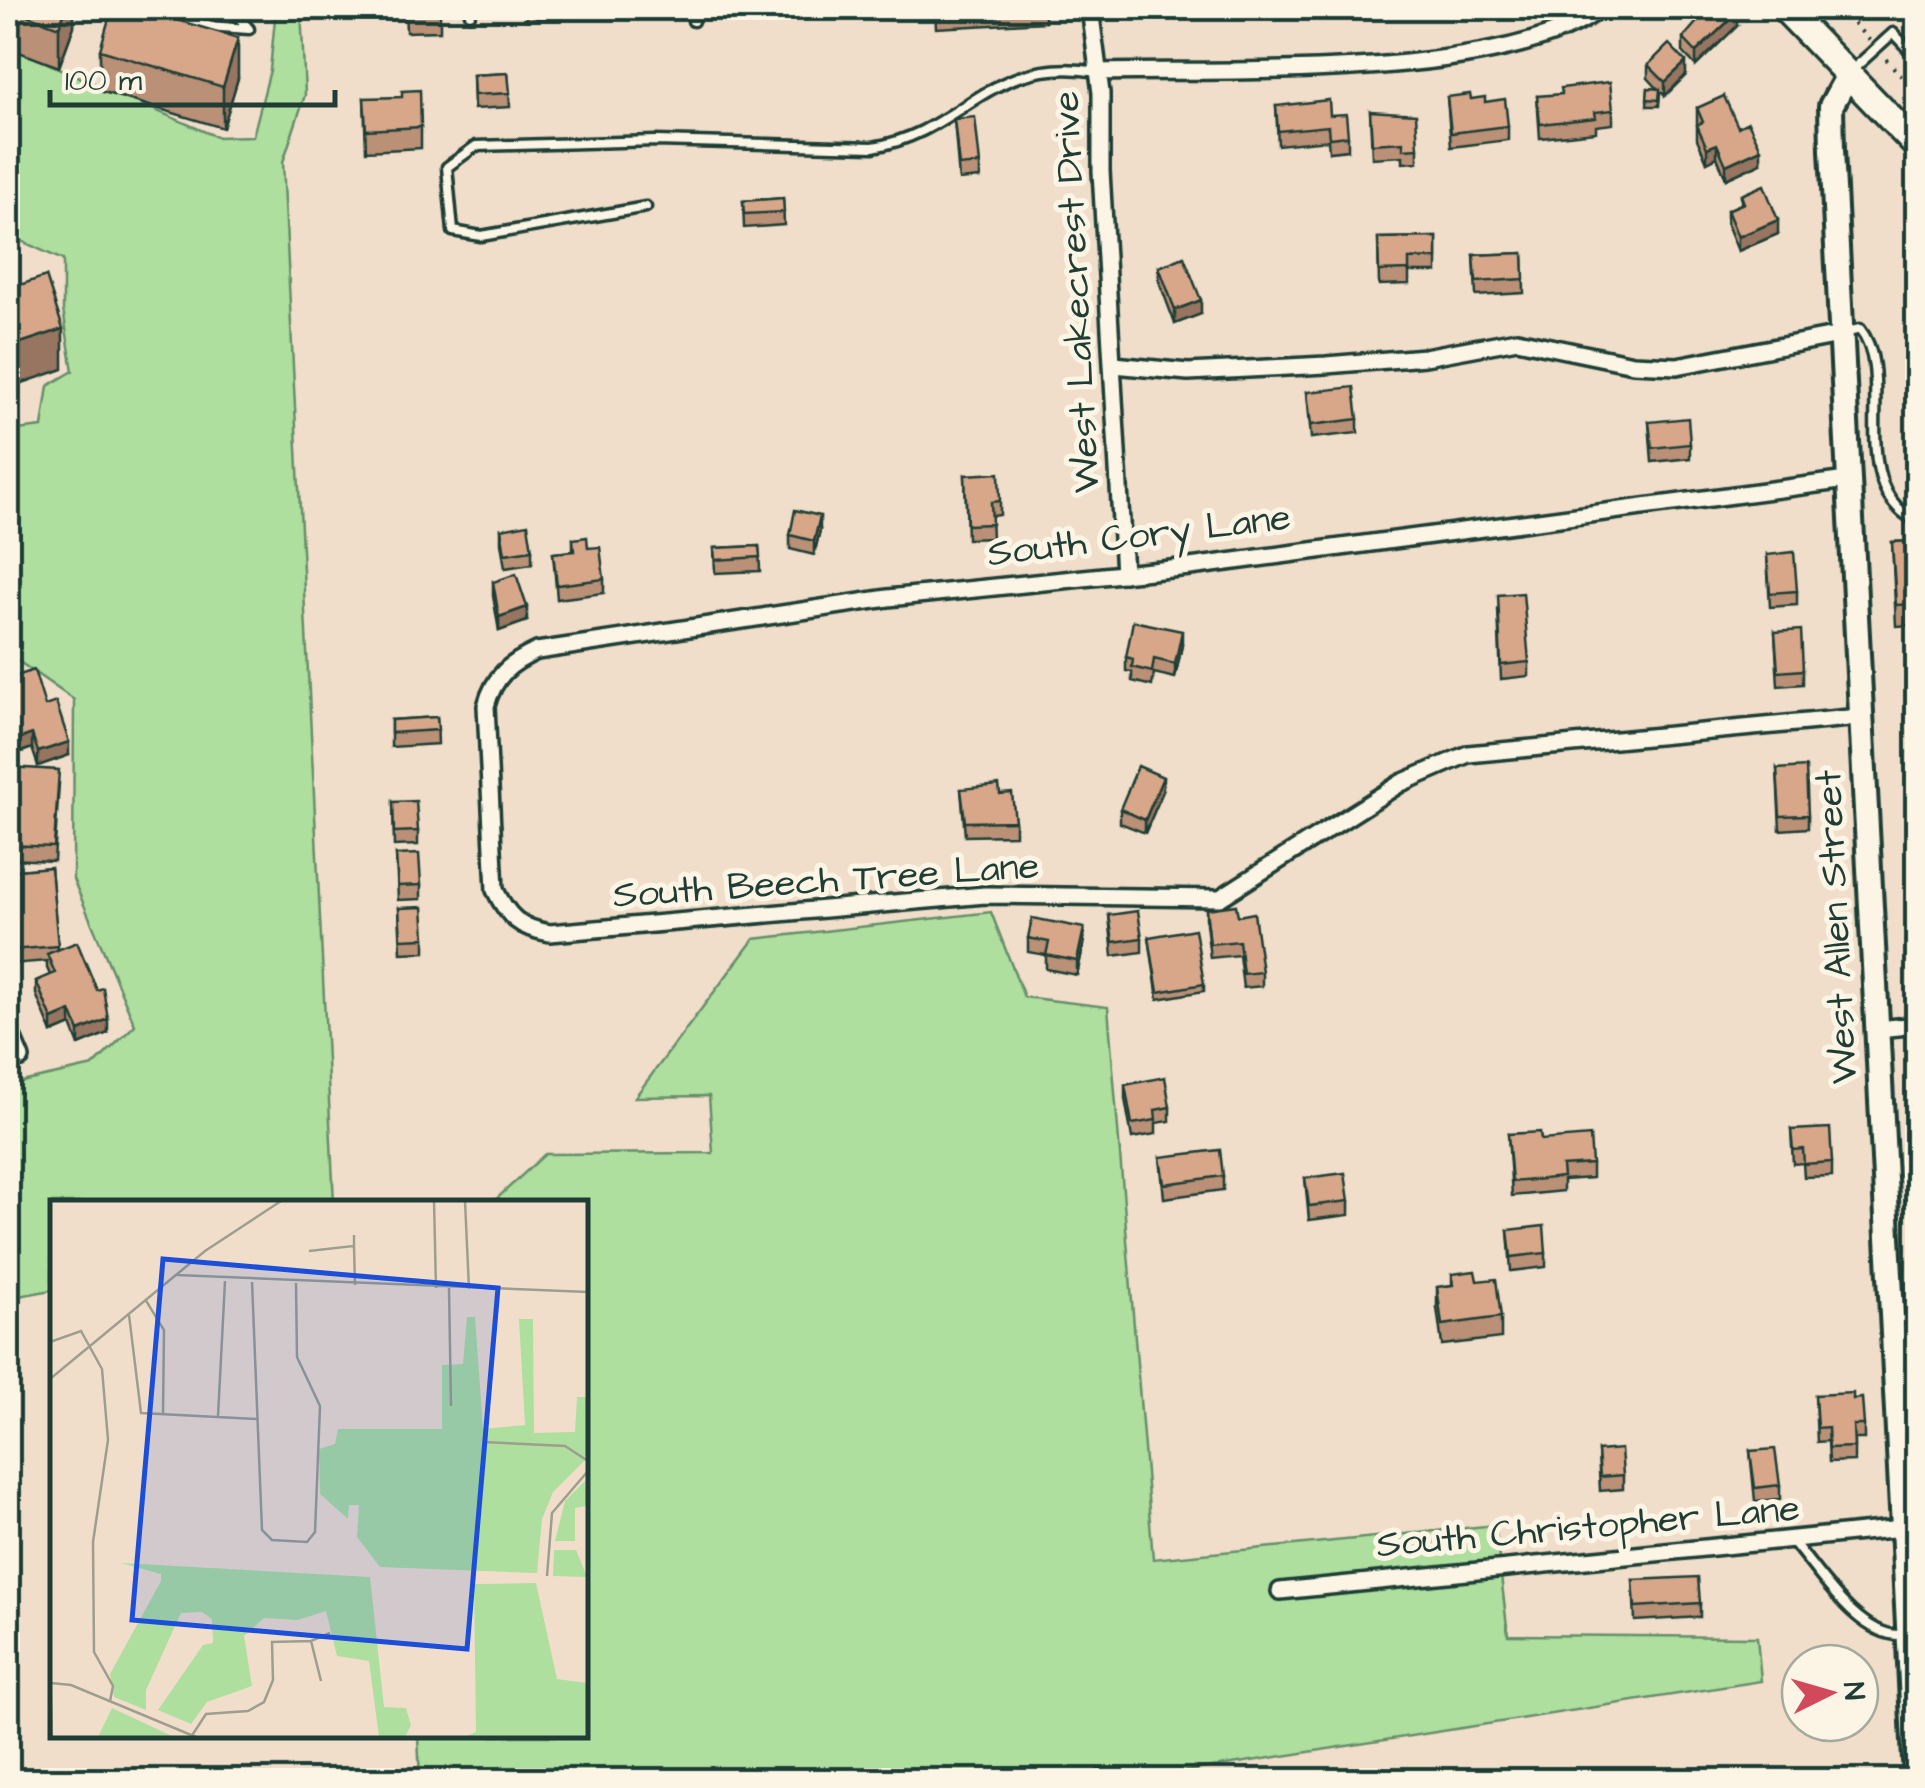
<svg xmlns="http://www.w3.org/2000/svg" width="1925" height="1788" font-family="'Architects Daughter',sans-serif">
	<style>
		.green { fill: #aedf9f; stroke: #668e6a; stroke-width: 2.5 }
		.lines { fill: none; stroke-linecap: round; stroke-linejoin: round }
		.lane-casing { stroke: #1f3d34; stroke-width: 15 }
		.street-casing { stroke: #1f3d34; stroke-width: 22 }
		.secondary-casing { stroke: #1f3d34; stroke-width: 30 }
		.primary-casing { stroke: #1f3d34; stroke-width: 32 }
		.path { stroke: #1f3d34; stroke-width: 4; stroke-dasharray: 2.5 8; stroke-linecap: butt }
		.lane { stroke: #fcf5e5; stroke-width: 8 }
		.street { stroke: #fcf5e5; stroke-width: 15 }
		.secondary { stroke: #fcf5e5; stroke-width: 22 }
		.primary { stroke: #fcf5e5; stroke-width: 25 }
		.wall { fill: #ba9077; stroke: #1f3d34; stroke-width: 2.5 }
		.shaded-wall { fill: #977561; stroke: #1f3d34; stroke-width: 2.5 }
		.building { fill: #d8a78a; stroke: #1f3d34; stroke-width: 2.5 }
		.labels { text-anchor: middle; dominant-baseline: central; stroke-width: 10; stroke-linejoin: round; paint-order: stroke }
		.street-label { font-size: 38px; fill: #1f3d34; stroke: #fcf5e5 }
		.inset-road { fill: none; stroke: #9d9e8e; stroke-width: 2.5 }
		.view { fill: #1d4ed8; fill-opacity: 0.15; stroke: #1d4ed8; stroke-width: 5 }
		.inset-edge { fill: none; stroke: #1f3d34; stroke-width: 5 }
	</style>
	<rect width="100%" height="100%" fill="#f1deca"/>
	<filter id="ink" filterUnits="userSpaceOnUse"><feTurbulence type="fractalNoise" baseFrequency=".01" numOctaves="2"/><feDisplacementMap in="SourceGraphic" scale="20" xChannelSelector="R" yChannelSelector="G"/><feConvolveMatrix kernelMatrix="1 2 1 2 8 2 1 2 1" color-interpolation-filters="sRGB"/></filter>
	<g filter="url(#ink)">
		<g class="green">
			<polygon points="276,8 301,8 305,95 283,162 334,1203 52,1203 52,1290 8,1298 8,1085 93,1066 135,1025 73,879 74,700 8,654 8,431 42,427 48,386 73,371 63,310 63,260 8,235 8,46 217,137 253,136 270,70"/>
			<polygon points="991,912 1024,997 1108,1007 1153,1559 1495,1525 1508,1635 1757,1637 1761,1681 1175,1773 1175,1780 420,1780 418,1736 585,1736 585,1203 492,1203 545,1154 713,1153 709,1096 635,1097 754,939"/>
		</g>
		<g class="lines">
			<defs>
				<g id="lane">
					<polyline points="152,8 208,26 249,29 231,8"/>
					<polyline points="470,8 470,14"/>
					<polyline points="692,8 693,21"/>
					<polyline points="1851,71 1893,33 1918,59"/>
					<path d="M646,207L481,236L453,231L447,167L476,146L656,141L873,147C964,132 989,53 1098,72"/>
					<path d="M1844,333L1860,329C1897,375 1847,476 1909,517L1918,515"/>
					<path d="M1793,1542C1819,1572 1859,1638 1903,1635"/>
				</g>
				<g id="street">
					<polyline points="1090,8 1101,93 1101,171 1124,574"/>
					<path d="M1098,72C1222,69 1506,82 1601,8"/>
					<polyline points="1114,365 1188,372 1326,365 1425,357 1517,340 1633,364 1677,366 1840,335"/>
					<path d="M1847,480L1190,567L888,598L537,651C510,663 494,676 486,706L495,890C508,917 519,928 550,933L985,895L1220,898L1401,783L1468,754L1860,717"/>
					<polyline points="8,1027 21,1058"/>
					<polyline points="1878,1029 1918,1025"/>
					<polyline points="1280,1591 1902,1528"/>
					<polyline points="1102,1779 1103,1780"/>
				</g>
				<polyline id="secondary" points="1848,75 1831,106 1832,150 1916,1780"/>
				<polyline id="primary" points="1784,8 1918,147"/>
			</defs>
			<use href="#lane" class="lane-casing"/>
			<use href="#street" class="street-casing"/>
			<use href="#secondary" class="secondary-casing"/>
			<use href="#primary" class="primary-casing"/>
			<g class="path">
				<polyline points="1839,8 1870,41"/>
				<polyline points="1901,9 1918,27"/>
				<polyline points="1890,19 1903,8"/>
				<polyline points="1886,59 1918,95"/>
			</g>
			<use href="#lane" class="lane"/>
			<use href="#street" class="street"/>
			<use href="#secondary" class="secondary"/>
			<use href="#primary" class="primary"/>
		</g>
		<g class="wall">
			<polygon points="8,8 74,8 74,26 59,67 8,48"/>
			<polygon points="405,8 440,8 440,31 406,32"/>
			<polygon points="526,8 664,8 664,18 526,20"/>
			<polygon points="935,8 1045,8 1045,22 936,28"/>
			<polygon points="1910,8 1918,8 1918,21 1910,14"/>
			<polygon points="1737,26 1696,66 1683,52 1683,38"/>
			<polygon points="100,50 238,78 223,128 100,91"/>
			<polygon points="1648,65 1686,75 1665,96 1660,91 1659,106 1647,106 1648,88 1658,89 1648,78"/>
			<polygon points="508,73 510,107 474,109 473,75"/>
			<polygon points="1537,96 1613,110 1613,124 1596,126 1596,132 1540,138"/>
			<polygon points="1447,97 1471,99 1485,102 1508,126 1508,140 1451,147"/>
			<polygon points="364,98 421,127 421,148 366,151"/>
			<polygon points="1276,106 1330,115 1348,136 1348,150 1329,152 1328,140 1278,145"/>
			<polygon points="1697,108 1738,127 1761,163 1726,179 1717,157 1707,162 1697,139"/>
			<polygon points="1370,111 1418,148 1418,162 1403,163 1403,156 1372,158"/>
			<polygon points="954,119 980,164 980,178 959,180"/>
			<polygon points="1741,195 1778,234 1738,251 1727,224 1727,210 1741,204"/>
			<polygon points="783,198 784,225 744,228 743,201"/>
			<polygon points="1437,237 1437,272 1409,272 1409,284 1379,285 1378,238"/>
			<polygon points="1523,253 1524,293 1476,296 1474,255"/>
			<polygon points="1159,267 1201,314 1175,324 1159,281"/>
			<polygon points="1307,392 1358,419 1358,433 1311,438"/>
			<polygon points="1649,422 1690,444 1690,458 1652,462"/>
			<polygon points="965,475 1000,501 1000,515 991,516 992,538 967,539"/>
			<polygon points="501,529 532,550 532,564 505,568 501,543"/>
			<polygon points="820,530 814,555 790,549 790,535"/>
			<polygon points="573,539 588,548 604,579 604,593 557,599 553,553 573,551"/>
			<polygon points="1918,541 1918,625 1896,626 1892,542"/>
			<polygon points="759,546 760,571 715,573 714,548"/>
			<polygon points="1767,555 1797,591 1797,605 1770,607"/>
			<polygon points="493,582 527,621 499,631 493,596"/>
			<polygon points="1498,609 1529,662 1529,676 1501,679"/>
			<polygon points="1775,632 1803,670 1803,684 1778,686"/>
			<polygon points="1182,645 1175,678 1154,673 1152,686 1132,681 1132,672 1126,671 1126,657"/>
			<polygon points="8,679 45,706 69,755 38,766 32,748 10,756 8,749"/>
			<polygon points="437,717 438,744 391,747 391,720"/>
			<polygon points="1777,769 1808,815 1808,828 1780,830"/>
			<polygon points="8,776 59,783 54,861 8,859"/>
			<polygon points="961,789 1000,794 1015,821 1015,835 965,836"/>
			<polygon points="1163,791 1145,833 1120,823 1120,809"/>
			<polygon points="393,802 418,831 418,845 394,846"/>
			<polygon points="396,855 421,885 421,899 398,900"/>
			<polygon points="51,867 58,950 108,1033 79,1045 71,1025 52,1033 36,994 36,981 50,975 47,968 47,961 11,964 8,923 8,871"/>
			<polygon points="399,908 425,938 425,952 401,953"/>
			<polygon points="1206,909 1238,916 1262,972 1262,986 1243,988 1239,955 1210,958 1206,923"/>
			<polygon points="1109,915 1142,938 1142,952 1113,956"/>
			<polygon points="1149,937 1204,984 1204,991 1158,999"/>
			<polygon points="1028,938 1084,942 1077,975 1046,969 1046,955 1028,952"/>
			<polygon points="1125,1085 1170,1107 1170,1121 1156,1123 1156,1134 1132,1138 1125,1099"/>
			<polygon points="1791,1130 1832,1162 1832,1176 1804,1177 1803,1163 1793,1164"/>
			<polygon points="1508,1134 1541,1140 1592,1164 1592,1178 1563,1180 1563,1191 1512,1196"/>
			<polygon points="1160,1157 1223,1176 1223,1190 1164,1198"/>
			<polygon points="1305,1178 1349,1201 1349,1215 1309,1220"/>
			<polygon points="1508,1230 1546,1253 1546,1267 1511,1271"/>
			<polygon points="1452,1274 1477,1281 1501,1317 1501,1338 1442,1345 1437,1308 1437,1287 1452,1285"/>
			<polygon points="1815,1395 1853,1399 1864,1425 1864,1439 1854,1439 1854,1461 1829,1462 1828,1441 1817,1442"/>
			<polygon points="1598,1451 1623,1475 1623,1489 1600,1491"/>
			<polygon points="1750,1451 1780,1485 1780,1499 1755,1501"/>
			<polygon points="1633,1580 1700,1603 1700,1617 1635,1621"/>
		</g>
		<g class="shaded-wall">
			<polygon points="66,8 74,8 74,26 59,67 59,27"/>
			<polygon points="1737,13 1737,26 1696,66 1696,52"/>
			<polygon points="238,38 238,78 223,128 223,87"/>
			<polygon points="1686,62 1686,75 1665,96 1665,82"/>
			<polygon points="1717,144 1717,157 1707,162 1707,148"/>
			<polygon points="1761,149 1761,163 1726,179 1726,165"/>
			<polygon points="1778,220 1778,234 1738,251 1738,237"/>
			<polygon points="1201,300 1201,314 1175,324 1175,310"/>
			<polygon points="63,329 63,369 8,388 8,347"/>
			<polygon points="820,516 820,530 814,555 814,541"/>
			<polygon points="527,607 527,621 499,631 499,617"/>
			<polygon points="1182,631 1182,645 1175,678 1175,664"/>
			<polygon points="32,734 32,748 10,756 10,742"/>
			<polygon points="69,742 69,755 38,766 38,752"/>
			<polygon points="1163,777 1163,791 1145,833 1145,820"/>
			<polygon points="1084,928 1084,942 1077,975 1077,961"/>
			<polygon points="71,1011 71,1025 52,1033 52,1019"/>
			<polygon points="108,1019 108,1033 79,1045 79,1031"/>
		</g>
		<g class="building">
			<polygon points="8,8 66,8 59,27"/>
			<polygon points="112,8 137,8 238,38 223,87 100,50"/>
			<polygon points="1709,8 1732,8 1737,13 1696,52 1683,38"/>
			<polygon points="1669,44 1686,62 1665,82 1648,65"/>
			<polygon points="508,73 510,93 474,95 473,75"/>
			<polygon points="1610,82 1613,110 1595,112 1596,118 1540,124 1537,96 1562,94 1561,88"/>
			<polygon points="1648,88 1660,89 1659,100 1647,99"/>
			<polygon points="420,90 421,127 366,130 364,98 402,97 402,91"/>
			<polygon points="1470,94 1471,99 1485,97 1485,102 1505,99 1508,126 1451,133 1447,97"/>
			<polygon points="1724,96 1738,127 1748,122 1761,149 1726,165 1717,144 1707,148 1697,125 1703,122 1697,108"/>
			<polygon points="1329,100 1330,115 1346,114 1348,136 1329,138 1328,126 1278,131 1276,106"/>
			<polygon points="1370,111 1416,114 1418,148 1403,149 1403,142 1372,144"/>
			<polygon points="975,117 980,164 959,166 954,119"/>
			<polygon points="1764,185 1778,220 1738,237 1727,210 1744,203 1741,195"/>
			<polygon points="783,198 784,212 744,214 743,201"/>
			<polygon points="1437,237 1437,258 1409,259 1409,270 1379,271 1378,238"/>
			<polygon points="1523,253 1524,279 1476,282 1474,255"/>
			<polygon points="1184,257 1201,300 1175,310 1159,267"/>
			<polygon points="46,276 63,329 8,347 8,289"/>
			<polygon points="1354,387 1358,419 1311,425 1307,392"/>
			<polygon points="1688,418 1690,444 1652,448 1649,422"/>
			<polygon points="999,473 1000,501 991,502 992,524 967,525 965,475"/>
			<polygon points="795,510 820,516 814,541 790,535"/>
			<polygon points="528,524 532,550 505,554 501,529"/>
			<polygon points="587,537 588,548 600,547 604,579 557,585 553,553 574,551 573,539"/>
			<polygon points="1918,541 1918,604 1896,605 1892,542"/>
			<polygon points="759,546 760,557 715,560 714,548"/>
			<polygon points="1794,552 1797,591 1770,593 1767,555"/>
			<polygon points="516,574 527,607 499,617 493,582"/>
			<polygon points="1523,593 1529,662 1501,665 1498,595"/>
			<polygon points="1133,621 1182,631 1175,664 1154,659 1152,672 1132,667 1133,659 1126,657"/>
			<polygon points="1801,630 1803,670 1778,672 1775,632"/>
			<polygon points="34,670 45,706 56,702 69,742 38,752 32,734 10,742 8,735 8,679"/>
			<polygon points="437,717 438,730 391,733 391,720"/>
			<polygon points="1138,766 1163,777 1145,820 1120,809"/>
			<polygon points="8,767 59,770 54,847 8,845"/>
			<polygon points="1806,767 1808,815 1780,816 1777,769"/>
			<polygon points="999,785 1000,794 1012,793 1015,821 965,822 961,789"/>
			<polygon points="416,801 418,831 394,832 393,802"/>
			<polygon points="419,854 421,885 398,886 396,855"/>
			<polygon points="51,867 58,946 11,950 8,909 8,871"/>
			<polygon points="1236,905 1238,916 1254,913 1262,972 1243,974 1239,941 1210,944 1206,909"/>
			<polygon points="423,907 425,938 401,939 399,908"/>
			<polygon points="1138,911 1142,938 1113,942 1109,915"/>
			<polygon points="1032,918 1084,928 1077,961 1046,955 1049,942 1028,938"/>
			<polygon points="1195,929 1204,984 1158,992 1149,937"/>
			<polygon points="77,942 97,990 103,988 108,1019 79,1031 71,1011 52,1019 36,981 55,973 47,954"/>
			<polygon points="1165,1077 1170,1107 1155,1110 1156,1120 1132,1124 1125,1085"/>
			<polygon points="1830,1128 1832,1162 1804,1164 1803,1149 1793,1150 1791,1130"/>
			<polygon points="1540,1132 1541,1140 1590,1136 1592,1164 1562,1166 1563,1177 1512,1182 1508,1134"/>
			<polygon points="1220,1150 1223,1176 1164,1184 1160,1157"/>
			<polygon points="1345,1173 1349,1201 1309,1206 1305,1178"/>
			<polygon points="1544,1226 1546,1253 1511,1257 1508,1230"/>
			<polygon points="1475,1271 1477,1281 1496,1279 1501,1317 1442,1325 1437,1287 1454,1285 1452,1274"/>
			<polygon points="1853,1393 1853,1399 1862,1398 1864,1425 1853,1425 1854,1447 1829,1448 1828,1427 1817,1428 1815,1395"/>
			<polygon points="1621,1449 1623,1475 1600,1477 1598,1451"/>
			<polygon points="1775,1449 1780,1485 1755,1488 1750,1451"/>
			<polygon points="1698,1577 1700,1603 1635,1607 1633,1580"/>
		</g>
	</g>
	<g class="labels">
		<g class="street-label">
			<text transform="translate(1077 292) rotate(-93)">West Lakecrest Drive</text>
			<text transform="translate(1139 536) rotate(-7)">South Cory Lane</text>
			<text transform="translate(826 881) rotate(-4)">South Beech Tree Lane</text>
			<text transform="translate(1837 927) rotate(-93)">West Allen Street</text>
			<text transform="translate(1588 1527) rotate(-5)">South Christopher Lane</text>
		</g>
	</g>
	<g transform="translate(50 1200)">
		<rect width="538" height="538" fill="#f1deca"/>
		<path d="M417,117H425L433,229L475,225L469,119H483L484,233L525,232L527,197H537V258L503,292L492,319L487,373L330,367L307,337L309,305H299L298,319L270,294L269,249L285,244L288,229H392V165L413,164ZM537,279V306L525,308V341H505L515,301ZM504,350H526L537,377L503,376ZM71,363L320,377L334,507L356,508L361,525L355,537H329L319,461L287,456L276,411L248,420L214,418L194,436L202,486L157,502L141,524L108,510L153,445L163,443L162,419L152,412L131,413L96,490V510L64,497L60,474L111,381V374ZM486,383L507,479L537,483V537H414L426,532L424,384ZM62,508L124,537H48Z" fill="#aedf9f"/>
		<path class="inset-road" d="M384,1L386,88M415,1L419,89M304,46L305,85M259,51L304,46V35M127,75L538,92M202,82L212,330L222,340L257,342L265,332L270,206L247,157L246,83M399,88L401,206M95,99L114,130L113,215M79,115L91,213L208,219M0,142L31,131L52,169L58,240L43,342L44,452L63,486L60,501M0,179L155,51L231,1M168,216L175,81M433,242L515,246L538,261M497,376L502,313L538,271M261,441L271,481M0,463L2,537M1,483L21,485L146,537M141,537L156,514L198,511L214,502L223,480L222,442L261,441L280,433"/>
		<path class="view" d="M113,59L448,88L417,449L82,420Z"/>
		<rect width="538" height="538" class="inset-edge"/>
	</g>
	<rect width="1925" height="1788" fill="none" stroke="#fcf5e5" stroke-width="40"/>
	<rect x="20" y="20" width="1885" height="1748" fill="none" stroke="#1f3d34" stroke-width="4" filter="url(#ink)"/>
	<g transform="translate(1830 1693) rotate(85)"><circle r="48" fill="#fcf5e5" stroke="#a4ab9e" stroke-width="2.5"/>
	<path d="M0-8L18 38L0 25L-18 38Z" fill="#d1495b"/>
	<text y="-15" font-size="28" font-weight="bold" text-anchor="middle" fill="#1f3d34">N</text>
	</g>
	<path d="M50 90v15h285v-15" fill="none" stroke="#1f3d34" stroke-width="5"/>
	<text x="65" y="90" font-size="30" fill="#1f3d34" stroke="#fcf5e5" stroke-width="8" paint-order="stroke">100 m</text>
</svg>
